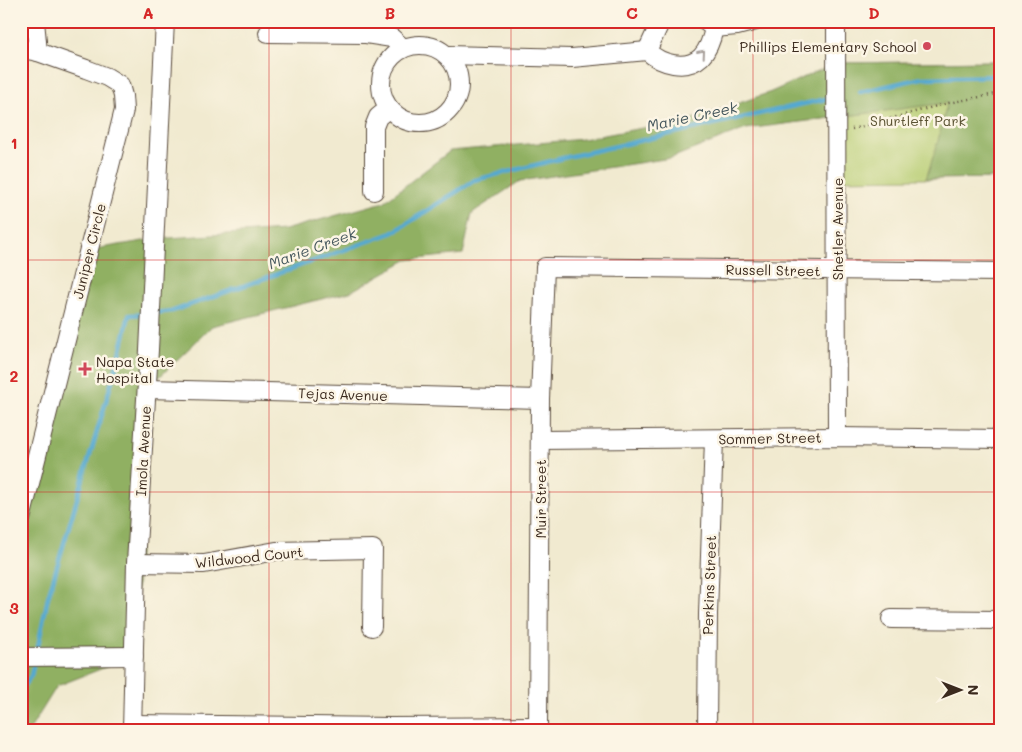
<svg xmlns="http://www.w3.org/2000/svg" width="1022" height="752" font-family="Mali,sans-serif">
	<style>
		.green { fill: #b5cc70; stroke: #787b47 }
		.forest { fill: #90b062; stroke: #666d40 }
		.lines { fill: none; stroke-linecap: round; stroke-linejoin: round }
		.stream { stroke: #54a9d0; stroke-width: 4.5 }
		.minor-casing { stroke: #564739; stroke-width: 20 }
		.path { stroke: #564739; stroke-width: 2.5; stroke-dasharray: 1 4; stroke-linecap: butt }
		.minor { stroke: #fff; stroke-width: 18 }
		.oneway { stroke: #a79f9a }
		.grid { fill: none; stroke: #d62828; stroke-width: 1; stroke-opacity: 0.55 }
		.poi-dot { fill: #d1495b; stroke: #fcf5e5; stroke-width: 2 }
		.labels { text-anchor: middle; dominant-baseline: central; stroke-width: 5; stroke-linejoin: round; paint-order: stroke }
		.poi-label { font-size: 14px; fill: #3b2a1e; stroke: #fcf5e5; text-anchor: end }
		.park-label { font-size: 14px; fill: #5a5232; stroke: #fcf5e5 }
		.street-label { font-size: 14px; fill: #3b2a1e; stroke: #fcf5e5 }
		.water-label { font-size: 15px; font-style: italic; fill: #44565c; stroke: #fcf5e5 }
		.neatline { fill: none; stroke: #d62828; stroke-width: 2 }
		.grid-label { font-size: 16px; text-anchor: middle; font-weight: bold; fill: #d62828 }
	</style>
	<rect width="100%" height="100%" fill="#fcf5e5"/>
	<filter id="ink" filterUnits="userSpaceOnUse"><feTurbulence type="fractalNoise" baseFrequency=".02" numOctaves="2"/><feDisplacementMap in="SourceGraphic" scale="10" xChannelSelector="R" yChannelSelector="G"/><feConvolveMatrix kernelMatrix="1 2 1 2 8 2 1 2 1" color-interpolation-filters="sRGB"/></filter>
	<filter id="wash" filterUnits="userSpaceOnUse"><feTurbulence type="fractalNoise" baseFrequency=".0096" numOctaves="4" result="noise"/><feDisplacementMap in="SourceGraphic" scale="20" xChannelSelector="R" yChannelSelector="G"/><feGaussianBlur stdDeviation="1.12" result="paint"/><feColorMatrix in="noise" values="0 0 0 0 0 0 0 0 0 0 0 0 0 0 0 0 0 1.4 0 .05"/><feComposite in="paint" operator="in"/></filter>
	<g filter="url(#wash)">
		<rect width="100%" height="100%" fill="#f1ead0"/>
		<polygon class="green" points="1001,61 1001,178 837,180 836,63"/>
		<polygon class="forest" points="1001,61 1001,178 926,179 938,141 947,103 746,129 671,158 520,181 472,213 463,254 407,260 350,292 212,326 147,389 134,656 57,686 29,731 21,731 21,519 89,250 155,239 284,230 384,202 450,151 583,139 696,118 771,92 836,63"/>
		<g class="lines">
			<g class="stream">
				<polyline points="860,92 922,78 1001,76"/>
				<polyline points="154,313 173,311 392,233 475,180 563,158 826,99"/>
				<polyline points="38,646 48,597 120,354 129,315 147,314"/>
				<polyline points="21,689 31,676 33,667"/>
			</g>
		</g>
	</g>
	<g filter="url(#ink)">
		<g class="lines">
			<defs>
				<g id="minor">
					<polyline points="35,21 38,52"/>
					<polyline points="836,21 837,437"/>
					<polyline points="706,22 714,28 737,26 756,21"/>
					<polyline points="268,33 366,34 392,38 403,48"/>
					<circle cx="420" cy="84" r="39"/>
					<polyline points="21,49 38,52 86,69 107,77 120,85 123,96 124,110 21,519"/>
					<path d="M647,51C661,64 686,71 701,57C709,49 712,38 714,28"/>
					<polyline points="647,51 661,21"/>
					<polyline points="447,55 572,58 647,51"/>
					<polyline points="374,191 374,127 378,117 389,108"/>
					<polyline points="147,389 540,399"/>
					<polyline points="540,440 837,437 1001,439"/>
					<polyline points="136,563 204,564 276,551 373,549 372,627"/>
					<polyline points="891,619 1001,620"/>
					<polyline points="21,657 134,656"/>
					<polyline points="132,724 391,727 538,726"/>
					<polyline points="132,731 136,563 149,350 165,21"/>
					<polyline points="538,731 540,399 545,267 1001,272"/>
					<polyline points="707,731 708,614 714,439"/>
				</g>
			</defs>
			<use href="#minor" class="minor-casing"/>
			<polyline class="path" points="852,129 948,103 1001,93"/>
			<use href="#minor" class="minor"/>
		</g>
		<defs><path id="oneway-chevron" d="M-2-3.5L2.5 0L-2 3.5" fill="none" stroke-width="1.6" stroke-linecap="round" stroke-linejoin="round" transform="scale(1.25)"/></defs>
		<use class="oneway" href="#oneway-chevron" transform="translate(702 53) rotate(-49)"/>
	</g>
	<path class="grid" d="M269,21V731M511,21V731M753,21V731M21,260H1001M21,492H1001"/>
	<g class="poi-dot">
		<circle cx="927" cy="46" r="5"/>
		<path d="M82.5 361.5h5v5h5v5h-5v5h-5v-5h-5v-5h5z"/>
	</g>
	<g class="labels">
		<g class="poi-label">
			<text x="917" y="46">Phillips Elementary School</text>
			<text x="96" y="361" text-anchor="start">Napa State<tspan x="96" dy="16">Hospital</tspan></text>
		</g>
		<g class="park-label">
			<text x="918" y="120">Shurtleff Park</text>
		</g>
		<g class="street-label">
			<text transform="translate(837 229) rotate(-90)">Shetler Avenue</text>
			<text transform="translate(89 251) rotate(-76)">Juniper Circle</text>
			<text transform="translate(773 270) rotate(1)">Russell Street</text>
			<text transform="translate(343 394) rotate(2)">Tejas Avenue</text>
			<text transform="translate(770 438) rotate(-1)">Sommer Street</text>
			<text transform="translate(143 451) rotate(-87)">Imola Avenue</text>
			<text transform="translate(540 499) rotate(-90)">Muir Street</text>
			<text transform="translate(249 557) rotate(-6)">Wildwood Court</text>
			<text transform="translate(709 585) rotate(-88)">Perkins Street</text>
		</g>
		<g class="water-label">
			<text transform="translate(692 116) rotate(-12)">Marie Creek</text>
			<text transform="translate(312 248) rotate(-20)">Marie Creek</text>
		</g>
	</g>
	<rect width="1022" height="752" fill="none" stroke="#fcf5e5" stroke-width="55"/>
	<g transform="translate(960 690) rotate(90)" stroke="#fcf5e5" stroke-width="4" paint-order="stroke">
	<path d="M0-4L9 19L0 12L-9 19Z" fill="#3b2a1e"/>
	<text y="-8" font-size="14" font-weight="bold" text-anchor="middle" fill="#3b2a1e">N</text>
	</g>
	<rect x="28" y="28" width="966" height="696" class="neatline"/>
	<g class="grid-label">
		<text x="148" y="19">A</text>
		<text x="390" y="19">B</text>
		<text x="632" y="19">C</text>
		<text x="874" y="19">D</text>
		<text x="14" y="149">1</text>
		<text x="14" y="382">2</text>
		<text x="14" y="614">3</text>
	</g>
</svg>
